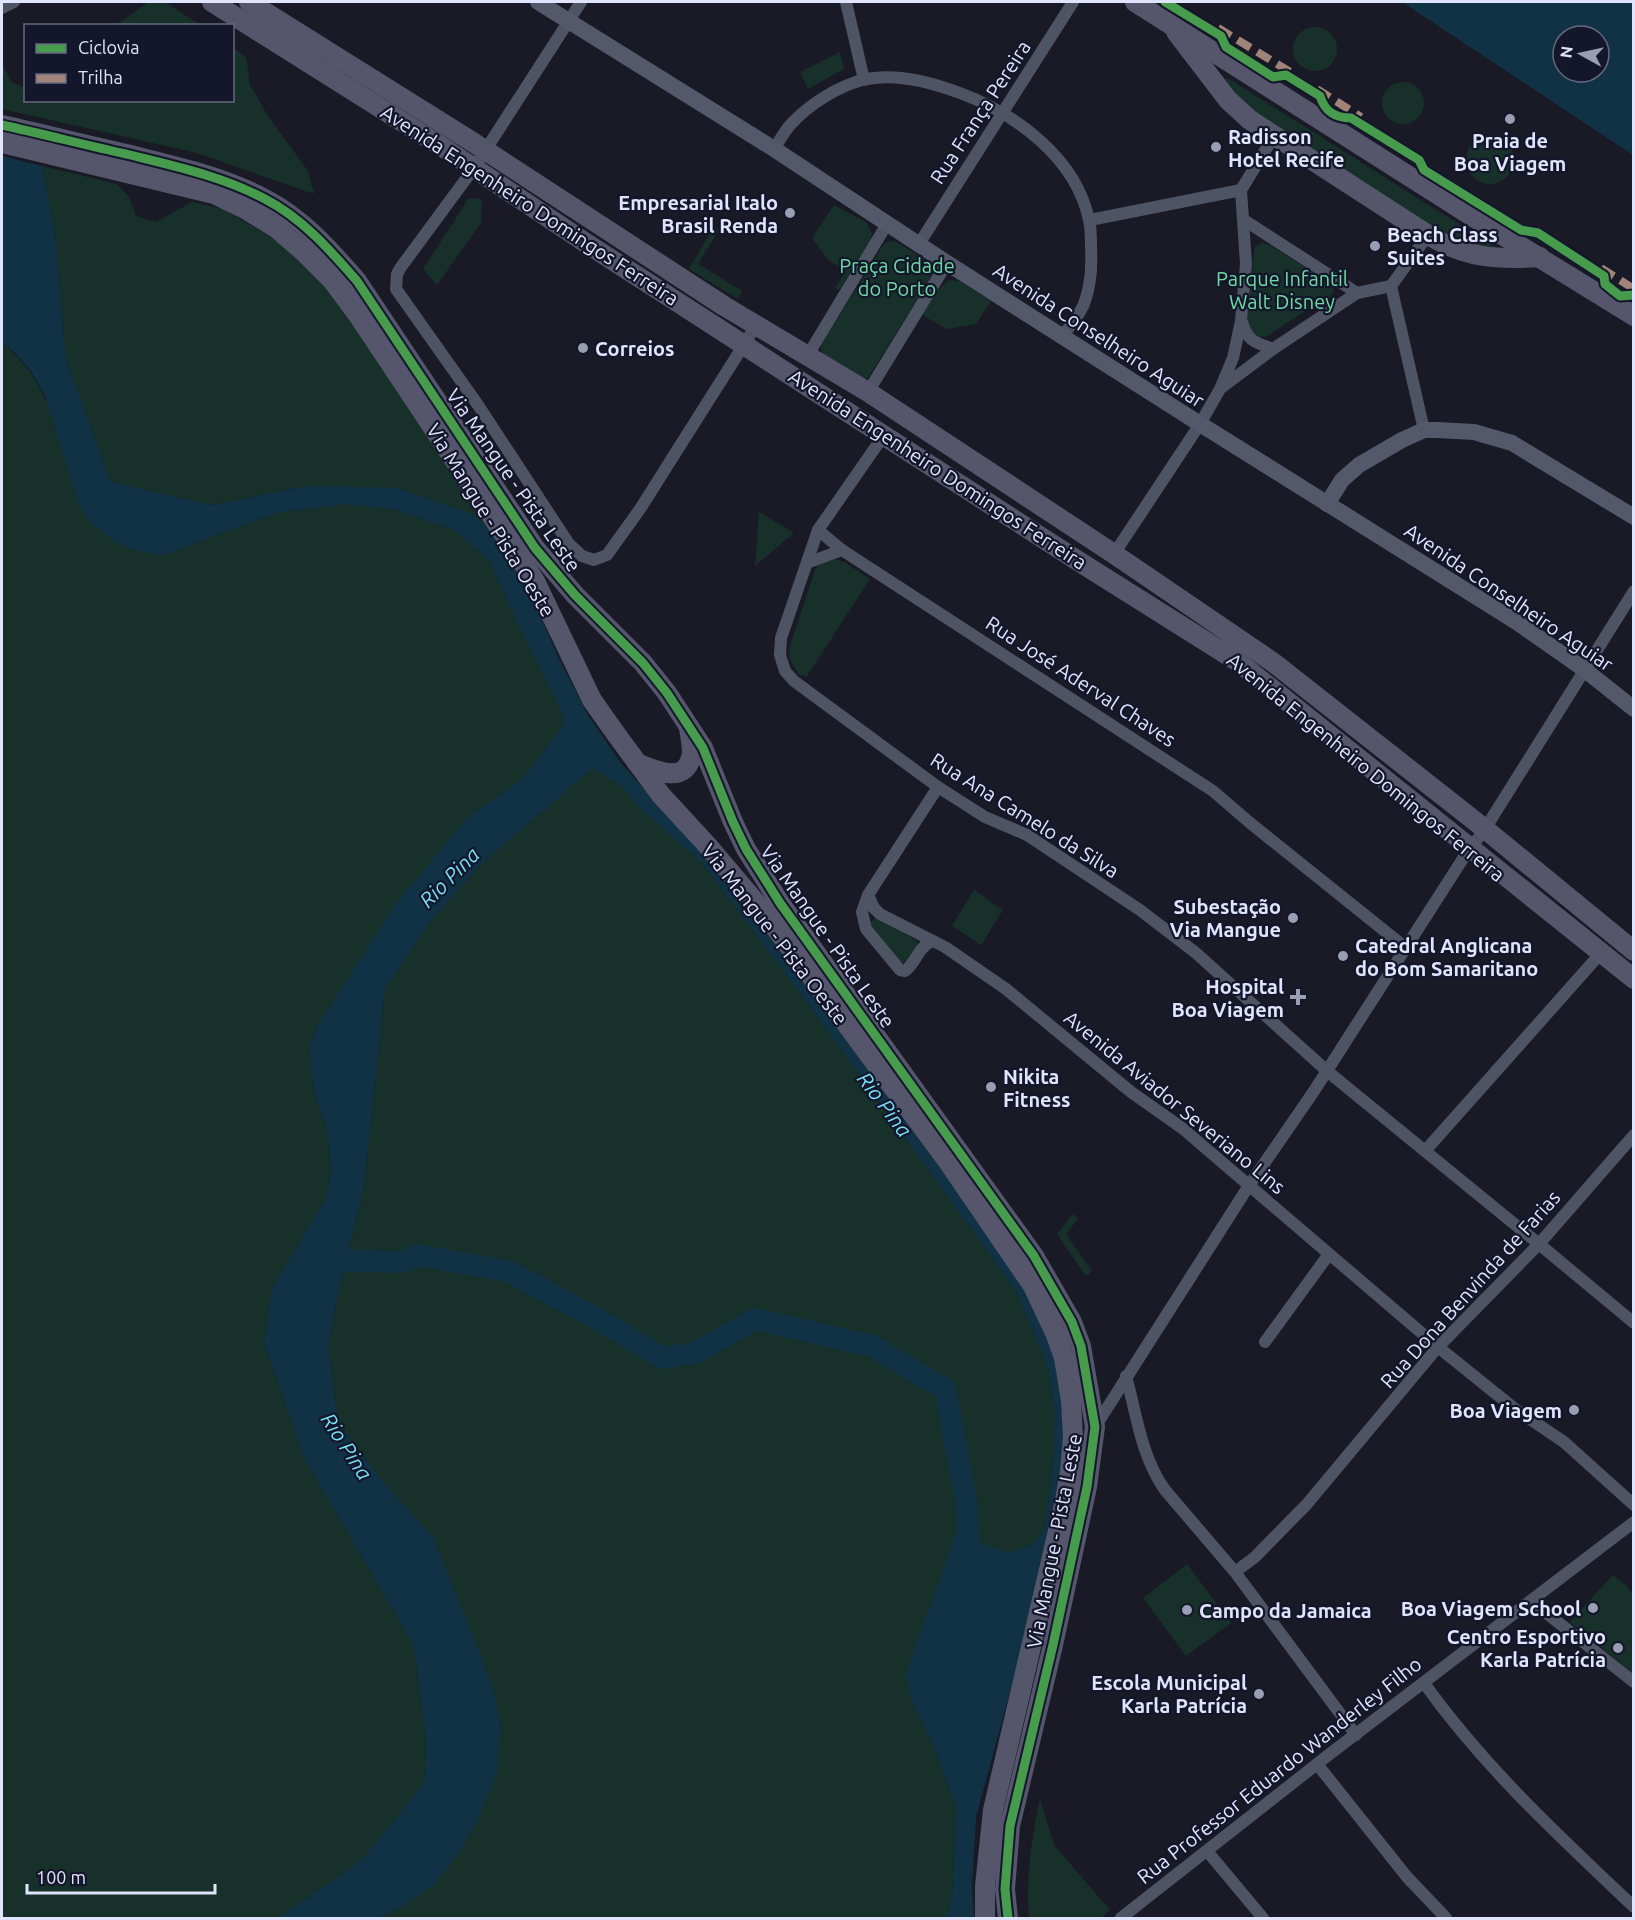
<svg xmlns="http://www.w3.org/2000/svg" width="1635" height="1920" font-family="Ubuntu,sans-serif">
	<style>
		.green { fill: #17312a }
		.water { fill: #113245; fill-rule: evenodd }
		.lines { fill: none; stroke-linecap: round; stroke-linejoin: round }
		.river { stroke: #113245; stroke-width: 22 }
		.minor { stroke: #4f5465; stroke-width: 12 }
		.secondary { stroke: #53586b; stroke-width: 16 }
		.primary { stroke: #55556c; stroke-width: 20 }
		.quiet { stroke: #a18479; stroke-width: 8; stroke-dasharray: 15 8; stroke-linecap: butt }
		.cycleway-casing { stroke: #14162b; stroke-width: 13 }
		.cycleway { stroke: #469c4c; stroke-width: 9 }
		.poi-dot { fill: #9a9eb2; stroke: #14162b; stroke-width: 2 }
		.labels { text-anchor: middle; dominant-baseline: central; stroke-width: 4.5; stroke-linejoin: round; paint-order: stroke }
		.street-label { font-size: 20px; fill: #e0e5fd; stroke: #14162b }
		.poi-label { font-size: 20px; font-weight: bold; fill: #e0e5fd; stroke: #14162b; text-anchor: end }
		.park-label { font-size: 20px; fill: #6fd9a1; stroke: #14162b }
		.water-label { font-size: 21px; font-style: italic; fill: #76def5; stroke: #14162b }
	</style>
	<rect width="100%" height="100%" fill="#191a26"/>
	<g class="green">
		<polygon points="149,2 165,2 200,25 116,25"/>
		<circle cx="1315" cy="49" r="22"/>
		<polygon points="233,48 246,57 250,85 268,116 308,171 314,194 197,153 2,109 2,63 12,83 25,87 26,100 232,100"/>
		<polygon points="840,52 844,69 808,89 800,72"/>
		<polygon points="1223,79 1229,79 1497,248 1462,248 1251,118"/>
		<circle cx="1403" cy="103" r="21"/>
		<circle cx="1490" cy="160" r="24"/>
		<polygon points="42,166 117,184 129,197 136,216 156,222 192,202 223,209 259,230 289,249 317,276 352,319 495,534 307,486 212,505 111,482 66,360 55,234"/>
		<polygon points="469,198 482,199 481,223 437,285 423,269"/>
		<polygon points="834,205 866,222 872,233 870,241 839,290 835,288 846,271 828,260 812,238"/>
		<polygon points="713,228 719,230 698,264 742,291 738,299 689,269"/>
		<polygon points="895,241 932,264 933,274 868,378 862,380 822,358 821,345 884,244 887,242"/>
		<polygon points="1262,243 1268,244 1329,282 1334,290 1329,299 1305,311 1267,336 1260,337 1250,332 1247,322 1254,253 1255,247"/>
		<polygon points="949,280 959,281 991,301 976,324 947,329 922,315 937,291"/>
		<path d="M2,343C27,363 41,386 53,416L163,555L276,513L346,504L393,509L454,530L489,561L520,628L563,715V726L522,779L466,819L319,1023L309,1046L313,1088L327,1131L331,1171L326,1198L272,1288L264,1343L304,1458L414,1646L426,1743L424,1783L362,1860L278,1918H2Z"/>
		<polygon points="759,512 794,533 755,566"/>
		<polygon points="829,558 844,562 870,579 807,676 799,675 789,658 790,646 816,567"/>
		<polygon points="593,768 621,786 638,806 702,863 817,1016 1016,1291 1048,1367 1055,1412 1054,1456 1045,1527 1036,1542 1009,1553 913,1705 933,1745 956,1808 952,1899 946,1918 380,1918 397,1910 500,1726 495,1695 433,1537 384,1483 338,1423 328,1346 338,1293 364,1187 385,989 430,922 479,866"/>
		<polygon points="974,890 1003,910 981,945 952,926"/>
		<polygon points="877,917 881,918 916,941 919,944 907,961 901,963 874,935 869,923"/>
		<polygon points="1073,1214 1078,1219 1066,1234 1092,1271 1086,1276 1057,1234"/>
		<polygon points="1187,1564 1231,1623 1186,1656 1143,1598"/>
		<polygon points="1613,1575 1627,1586 1633,1594 1633,1673 1570,1622"/>
		<path d="M1040,1799L1054,1845L1110,1910L1101,1918H1029C1026,1877 1031,1839 1040,1799Z"/>
	</g>
	<g class="water">
		<path d="M1402,2H1633V155ZM1563,36H1599V72H1563Z"/>
		<polygon points="2,156 42,166 55,234 66,360 111,482 212,505 307,486 397,488 474,515 495,534 529,590 558,657 588,715 620,762 673,821 713,861 1028,1286 1059,1368 1066,1460 1054,1530 976,1817 972,1887 974,1918 946,1918 952,1899 956,1808 933,1745 913,1705 905,1676 956,1533 1009,1553 1036,1542 1045,1527 1054,1456 1055,1412 1048,1367 1016,1291 817,1016 702,863 638,806 621,786 593,768 479,866 430,922 385,989 364,1187 338,1293 328,1346 338,1423 384,1483 433,1537 482,1659 495,1695 500,1726 497,1772 478,1820 458,1854 434,1885 397,1910 380,1918 278,1918 362,1860 424,1783 426,1743 414,1646 304,1458 264,1343 272,1288 326,1198 331,1171 327,1131 313,1088 309,1046 319,1023 397,902 466,819 522,779 563,726 563,715 520,628 489,561 454,530 393,509 346,504 276,513 163,555 133,550 114,541 90,522 78,503 45,395 30,370 15,353 2,343"/>
	</g>
	<g class="lines">
		<polyline class="river" points="329,1260 403,1262 417,1255 508,1271 592,1316 663,1358 695,1353 755,1319 872,1346 945,1389 966,1501 970,1555 980,1562"/>
		<g class="minor">
			<polyline points="581,2 474,168 401,267 397,274 396,289 478,405 569,544 582,556 594,560 607,555 640,509 757,324"/>
			<polyline points="846,2 864,80"/>
			<polyline points="2,8 14,2"/>
			<path d="M774,149C780,140 785,130 792,123C810,104 837,87 862,80C894,72 931,82 960,93C1016,114 1076,158 1089,220C1091,228 1091,238 1091,247C1092,265 1091,284 1085,301C1082,313 1070,325 1063,336"/>
			<polyline points="1090,220 1241,190"/>
			<polyline points="1244,220 1357,293"/>
			<polyline points="919,244 1073,2"/>
			<polyline points="1391,286 1424,430"/>
			<path d="M1242,322C1248,342 1255,342 1273,349"/>
			<polyline points="808,355 887,224"/>
			<polyline points="1221,388 1273,349 1357,293 1391,286 1428,235"/>
			<polyline points="868,392 947,263"/>
			<polyline points="884,435 818,530 781,638 780,655 785,671 794,681 938,787 985,817 1027,835 1140,910 1196,953 1327,1071 1539,1244 1634,1323"/>
			<polyline points="818,530 842,550 1213,791 1249,822 1406,948"/>
			<polyline points="1114,554 1200,424 1220,389 1233,358 1241,321 1246,264 1241,190 1274,136"/>
			<polyline points="807,563 842,550"/>
			<polyline points="938,787 868,895 874,908 880,914 945,947 1006,989 1131,1092 1182,1128 1438,1347 1515,1409 1564,1442 1634,1505"/>
			<path d="M868,895L862,912L866,929L900,970L905,971C916,963 919,945 933,941"/>
			<polyline points="1425,1151 1601,953"/>
			<polyline points="1265,1342 1329,1254"/>
			<path d="M1126,1376C1137,1416 1141,1456 1165,1490L1235,1572L1356,1735"/>
			<polyline points="1095,1427 1248,1187 1314,1091 1464,857 1485,829 1634,591"/>
			<polyline points="1235,1572 1255,1557 1307,1504 1438,1347 1539,1244 1634,1135"/>
			<polyline points="1533,1600 1545,1612 1634,1682"/>
			<path d="M1424,1683C1484,1767 1559,1836 1634,1907"/>
			<polyline points="1317,1764 1407,1877 1446,1918"/>
			<polyline points="1207,1851 1263,1918"/>
			<polyline points="1121,1918 1331,1753 1634,1522"/>
		</g>
		<g class="secondary">
			<polyline points="538,2 774,149 947,263 1200,424 1518,623 1585,670 1634,709"/>
			<polyline points="1327,504 1342,480 1359,465 1402,440 1424,430 1438,430 1474,432 1512,443 1634,517"/>
		</g>
		<g class="primary">
			<polyline points="212,2 444,148 586,243 1075,559 1237,661 1634,979"/>
			<polyline points="249,2 471,141 724,306 868,392 1114,554 1274,663 1485,829 1634,951"/>
			<polyline points="1135,2 1478,220 1634,316"/>
			<path d="M1176,32L1228,100L1250,120L1428,235C1466,258 1496,260 1540,257"/>
			<path d="M2,125C43,134 85,145 126,154C174,166 222,176 265,199C302,218 330,250 357,281L535,548L575,595L643,663L667,693L703,748L733,822L746,849L780,903L1034,1256L1072,1322L1081,1346L1095,1427L1087,1487L1053,1645L1010,1826L1005,1889L1008,1918"/>
			<polyline points="2,143 214,194 245,209 276,228 304,252 332,280 358,315 535,581 592,700 616,734 661,795 708,846 763,911 949,1163 1033,1286 1056,1335 1064,1358 1071,1401 1073,1437 1070,1471 1065,1501 993,1810 985,1886 985,1918"/>
			<path d="M637,763C656,771 688,786 692,752C692,745 690,735 689,728"/>
		</g>
		<g class="quiet">
			<polyline points="1218,28 1292,73"/>
			<polyline points="1317,89 1361,117"/>
			<polyline points="1601,268 1634,289"/>
		</g>
		<defs>
			<g id="cycleway">
				<path d="M1165,2L1221,36L1226,47L1273,77L1286,75L1320,96C1325,112 1335,118 1351,118L1419,160L1424,170L1521,230L1538,233L1604,276L1605,284L1620,296L1634,295"/>
				<path d="M2,125C43,134 85,145 126,154C174,166 222,176 265,199C302,218 330,250 357,281L535,548L575,595L643,663L667,693L703,748L733,822L746,849L780,903L1034,1256L1072,1322L1081,1346L1095,1427L1087,1487L1053,1645L1010,1826L1005,1889L1008,1918"/>
			</g>
		</defs>
		<use href="#cycleway" class="cycleway-casing"/>
		<use href="#cycleway" class="cycleway"/>
	</g>
	<g class="poi-dot">
		<circle cx="1510" cy="119" r="6"/>
		<circle cx="1216" cy="147" r="6"/>
		<circle cx="790" cy="213" r="6"/>
		<circle cx="1375" cy="246" r="6"/>
		<circle cx="583" cy="348" r="6"/>
		<circle cx="1293" cy="918" r="6"/>
		<circle cx="1343" cy="956" r="6"/>
		<path d="M1295 988h6v6h6v6h-6v6h-6v-6h-6v-6h6z"/>
		<circle cx="991" cy="1087" r="6"/>
		<circle cx="1574" cy="1410" r="6"/>
		<circle cx="1593" cy="1608" r="6"/>
		<circle cx="1187" cy="1610" r="6"/>
		<circle cx="1618" cy="1648" r="6"/>
		<circle cx="1259" cy="1694" r="6"/>
	</g>
	<g class="labels">
		<g class="street-label">
			<text transform="translate(980 112) rotate(-57)">Rua França Pereira</text>
			<text transform="translate(530 205) rotate(33)">Avenida Engenheiro Domingos Ferreira</text>
			<text transform="translate(1099 335) rotate(33)">Avenida Conselheiro Aguiar</text>
			<text transform="translate(938 469) rotate(33)">Avenida Engenheiro Domingos Ferreira</text>
			<text transform="translate(514 480) rotate(55)">Via Mangue - Pista Leste</text>
			<text transform="translate(491 520) rotate(58)">Via Mangue - Pista Oeste</text>
			<text transform="translate(1509 597) rotate(34)">Avenida Conselheiro Aguiar</text>
			<text transform="translate(1081 681) rotate(33)">Rua José Aderval Chaves</text>
			<text transform="translate(1366 767) rotate(39)">Avenida Engenheiro Domingos Ferreira</text>
			<text transform="translate(1025 815) rotate(32)">Rua Ana Camelo da Silva</text>
			<text transform="translate(775 934) rotate(52)">Via Mangue - Pista Oeste</text>
			<text transform="translate(828 936) rotate(55)">Via Mangue - Pista Leste</text>
			<text transform="translate(1175 1102) rotate(39)">Avenida Aviador Severiano Lins</text>
			<text transform="translate(1470 1289) rotate(-48)">Rua Dona Benvinda de Farias</text>
			<text transform="translate(1054 1541) rotate(-79)">Via Mangue - Pista Leste</text>
			<text transform="translate(1279 1770) rotate(-38)">Rua Professor Eduardo Wanderley Filho</text>
		</g>
		<g class="poi-label">
			<text x="1228" y="136" text-anchor="start">Radisson<tspan x="1228" dy="23">Hotel Recife</tspan></text>
			<text x="1510" y="140" text-anchor="middle">Praia de<tspan x="1510" dy="23">Boa Viagem</tspan></text>
			<text x="778" y="202">Empresarial Italo<tspan x="778" dy="23">Brasil Renda</tspan></text>
			<text x="1387" y="234" text-anchor="start">Beach Class<tspan x="1387" dy="23">Suites</tspan></text>
			<text x="595" y="348" text-anchor="start">Correios</text>
			<text x="1281" y="906">Subestação<tspan x="1281" dy="23">Via Mangue</tspan></text>
			<text x="1355" y="945" text-anchor="start">Catedral Anglicana<tspan x="1355" dy="23">do Bom Samaritano</tspan></text>
			<text x="1284" y="986">Hospital<tspan x="1284" dy="23">Boa Viagem</tspan></text>
			<text x="1003" y="1076" text-anchor="start">Nikita<tspan x="1003" dy="23">Fitness</tspan></text>
			<text x="1562" y="1410">Boa Viagem</text>
			<text x="1581" y="1608">Boa Viagem School</text>
			<text x="1199" y="1610" text-anchor="start">Campo da Jamaica</text>
			<text x="1606" y="1636">Centro Esportivo<tspan x="1606" dy="23">Karla Patrícia</tspan></text>
			<text x="1247" y="1682">Escola Municipal<tspan x="1247" dy="23">Karla Patrícia</tspan></text>
		</g>
		<g class="park-label">
			<text x="897" y="265">Praça Cidade<tspan x="897" dy="23">do Porto</tspan></text>
			<text x="1282" y="278">Parque Infantil<tspan x="1282" dy="23">Walt Disney</tspan></text>
		</g>
		<g class="water-label">
			<text transform="translate(449 877) rotate(-45)">Rio Pina</text>
			<text transform="translate(885 1104) rotate(53)">Rio Pina</text>
			<text transform="translate(347 1446) rotate(57)">Rio Pina</text>
		</g>
	</g>
	<rect width="1635" height="1920" fill="none" stroke="#e0e5fd" stroke-width="6"/>
	<rect x="24" y="24" width="210" height="78" fill="#14162b" stroke="#66697f" stroke-width="1.5"/>
	<rect x="36" y="44" width="30" height="9" fill="#469c4c" stroke="#66697f" stroke-width="1.5"/>
	<text x="78" y="54" font-size="18" fill="#e0e5fd">Ciclovia</text>
	<rect x="36" y="74" width="30" height="9" fill="#a18479" stroke="#66697f" stroke-width="1.5"/>
	<text x="78" y="84" font-size="18" fill="#e0e5fd">Trilha</text>
	<g transform="translate(1581 54) rotate(278)"><circle r="28" fill="#14162b" stroke="#66697f" stroke-width="1.5"/>
	<path d="M0-4.5L10 22L0 15L-10 22Z" fill="#9a9eb2"/>
	<text y="-9" font-size="16" font-weight="bold" text-anchor="middle" fill="#e0e5fd">N</text>
	</g>
	<path d="M27 1884v9h188v-9" fill="none" stroke="#e0e5fd" stroke-width="3"/>
	<text x="36" y="1884" font-size="18" fill="#e0e5fd" stroke="#14162b" stroke-width="4.5" paint-order="stroke">100 m</text>
</svg>
